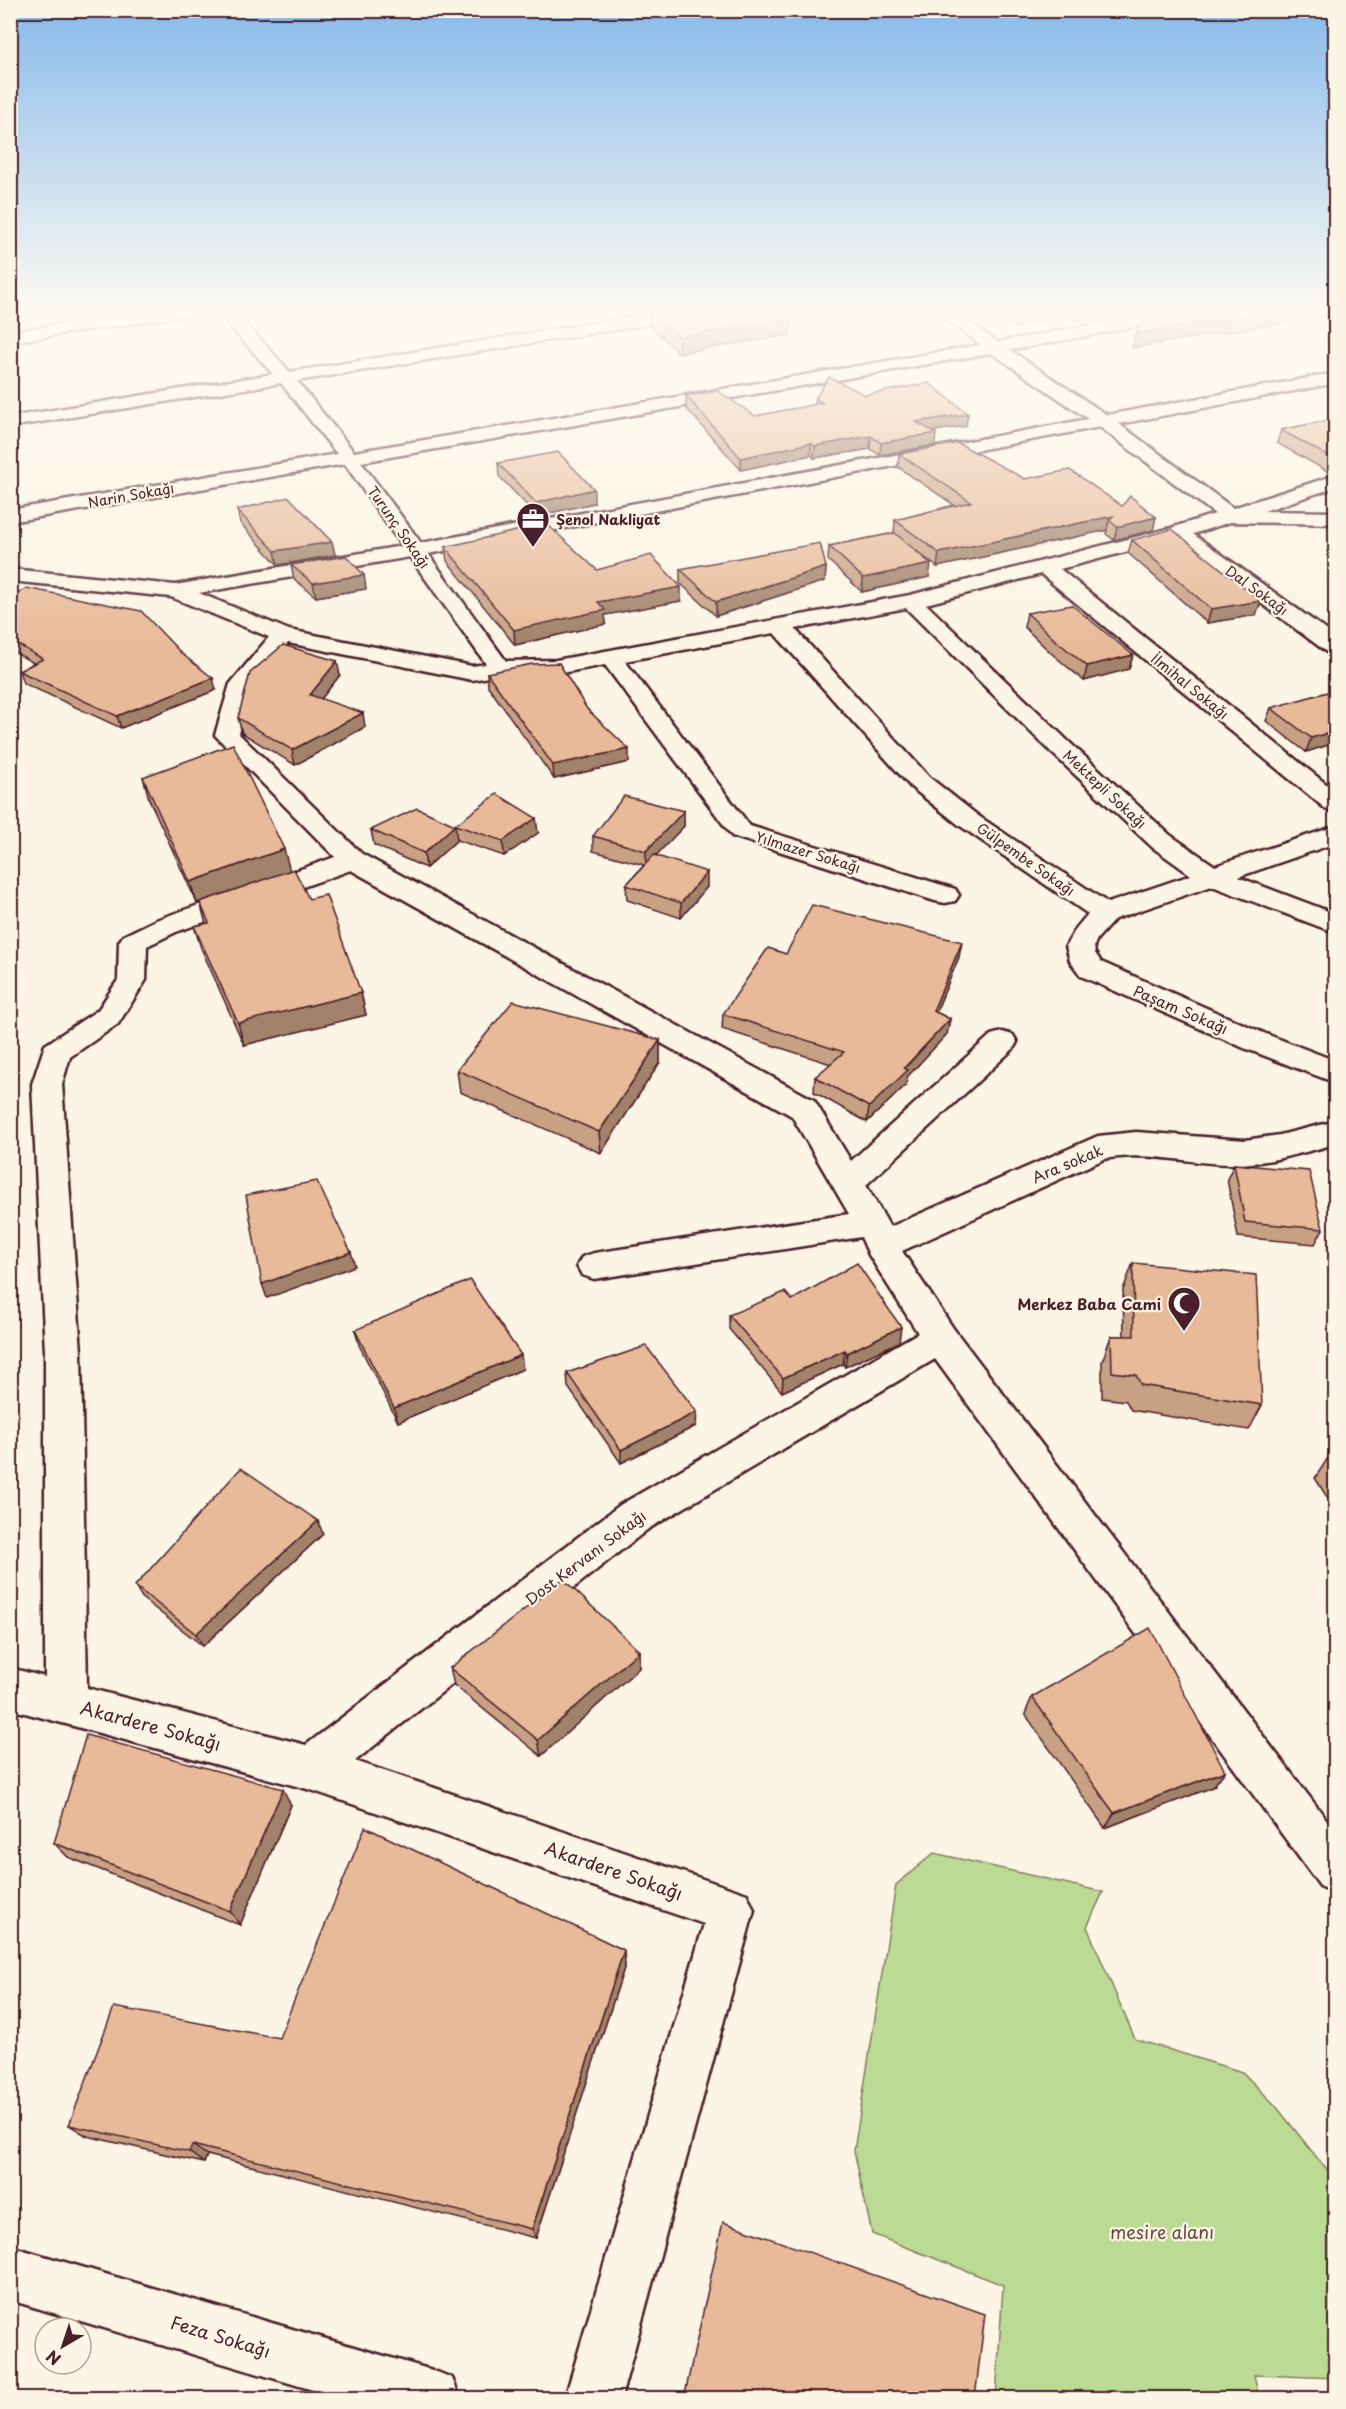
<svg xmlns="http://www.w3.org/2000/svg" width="1346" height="2409" font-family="'Playpen Sans',sans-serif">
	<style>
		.green { fill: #bbda93; stroke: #827c5f; stroke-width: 1.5 }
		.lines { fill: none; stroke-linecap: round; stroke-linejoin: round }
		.minor-casing { stroke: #4a1f2b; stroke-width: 5 }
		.minor { fill: #fcf5e5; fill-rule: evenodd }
		.wall { fill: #c8a084; stroke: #4a1f2b; stroke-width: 1.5 }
		.shaded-wall { fill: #a2826b; stroke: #4a1f2b; stroke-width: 1.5 }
		.building { fill: #e8ba99; stroke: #4a1f2b; stroke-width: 1.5 }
		.labels { text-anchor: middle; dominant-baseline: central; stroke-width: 4.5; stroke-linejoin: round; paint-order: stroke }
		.far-street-label { font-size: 14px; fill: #4a1f2b; stroke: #fcf5e5 }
		.far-poi-label { font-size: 14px; font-weight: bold; fill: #4a1f2b; stroke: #fcf5e5; text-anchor: start }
		.street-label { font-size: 15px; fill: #4a1f2b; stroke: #fcf5e5 }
		.poi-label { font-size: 15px; font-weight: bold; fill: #4a1f2b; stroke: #fcf5e5; text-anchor: end }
		.near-street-label { font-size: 18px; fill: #4a1f2b; stroke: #fcf5e5 }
		.near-park-label { font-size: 18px; fill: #664e45; stroke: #fcf5e5 }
	</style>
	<rect width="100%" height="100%" fill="#fcf5e5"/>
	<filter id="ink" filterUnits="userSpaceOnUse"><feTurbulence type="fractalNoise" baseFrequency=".0167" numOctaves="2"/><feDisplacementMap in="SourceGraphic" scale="12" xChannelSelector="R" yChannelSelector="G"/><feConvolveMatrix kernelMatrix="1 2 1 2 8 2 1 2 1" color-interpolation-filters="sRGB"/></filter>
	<g filter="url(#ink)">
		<polygon class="green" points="934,1853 1103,1892 1087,1927 1135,2039 1242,2072 1275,2105 1334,2179 1335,2378 1254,2375 1259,2398 996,2398 1003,2285 872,2234 854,2151 896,1885"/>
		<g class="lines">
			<defs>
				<g id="minor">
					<polygon points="167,308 209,308 201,313 10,342 10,332"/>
					<path d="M214,308H231L290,372L686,308H726L718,313L297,381L354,452L981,345L929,308H948L998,342L1182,308H1217L1209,313L1010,350L1107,415L1336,373V383L1119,424L1233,508L1336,475V487L1264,511L1336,512V524L1230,522L1193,534L1336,637V655L1328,653L1175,539L1060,569L1336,792V812L1327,810L1041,574L926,604L1069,742L1170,835L1215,866L1336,826V843L1238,877L1336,914V933L1212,886L1115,919L1097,939L1094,946L1095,953L1101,962L1266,1034L1336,1061V1083L1244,1048L1081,976L1070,961L1066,946L1077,927L1088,914L959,825L911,787L774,633L625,661L750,826L955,889L959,895L955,901L945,903L935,901L732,836L605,665L556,674L500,675L472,680L288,643L252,685L239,734L362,854L814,1100L851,1161L991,1035L1002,1032L1013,1035L1017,1042L1013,1049L866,1185L890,1227L1098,1136L1136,1132L1245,1140L1280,1135L1336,1121V1144C1300,1153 1265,1165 1228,1164C1186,1163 1146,1151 1104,1159L902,1251L953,1328L1336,1832V1893L1320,1886L935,1359L648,1529L355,1761L747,1894L754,1910L621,2398H565L704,1924L311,1790L10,1709V1668L45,1677V1352L32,1084L45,1045L98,1010L118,980L119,942L123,936L156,920L335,857L215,735L230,684L269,637L171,597L10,581V569L175,585L402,546L345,464L10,522V510L337,454L281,383L10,427V417L273,374ZM992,353L1088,419L421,543L361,462ZM1100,427L1215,514L1171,528L910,595L556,660L506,661L428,554ZM410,557L486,664L472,666L289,630L199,593ZM906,608L1051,752L1152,847L1191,875L1108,903L977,815L929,777L795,629ZM351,870L792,1116L849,1214L594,1253L582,1257L577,1266L582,1275L594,1279L861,1237L869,1255L918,1333L620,1505L306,1745L87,1688L81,1352L62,1084L70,1057L118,1024L146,980L147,946L176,932Z"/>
					<polygon points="10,2246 432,2370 452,2378 460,2398 340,2398 10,2300"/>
				</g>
			</defs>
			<use href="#minor" class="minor-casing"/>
			<use href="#minor" class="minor"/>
		</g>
		<g class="wall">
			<polygon points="629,308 777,308 791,319 790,335 679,353 650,326 649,312 636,314"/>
			<polygon points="981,308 1150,308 1077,321 1068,316 1015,327"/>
			<polygon points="865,395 966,426 933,431 935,445 880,455 870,449 814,458 811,455 741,470 686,408 686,396 755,416 815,405 815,399"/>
			<polygon points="1335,419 1335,473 1332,474 1277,443 1281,430"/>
			<polygon points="899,454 1025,479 1122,506 1156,517 1153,530 1114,540 1106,534 1107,530 937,567 914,549 929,577 862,592 828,560 829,546 894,533 895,520 954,505 898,467"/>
			<polygon points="498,463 594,503 537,516 499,476"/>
			<polygon points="237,510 332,542 335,555 278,565 240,523"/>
			<polygon points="1132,540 1256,615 1207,623 1128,553"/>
			<polygon points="445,547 597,570 681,601 605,615 606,624 515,645 447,561"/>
			<polygon points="291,565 366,589 316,597 294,579"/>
			<polygon points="826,567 825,581 716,616 680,583 680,569"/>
			<polygon points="10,600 216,690 121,728 23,683 19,671 34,663 10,650"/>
			<polygon points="1027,613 1133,655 1129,669 1084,681 1051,653 1024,627"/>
			<polygon points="487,673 587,709 629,762 554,779 488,686"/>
			<polygon points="340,675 321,699 365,727 295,765 242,733 238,718"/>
			<polygon points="1335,690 1335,743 1306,752 1266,721 1271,708"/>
			<polygon points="143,777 290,871 309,899 361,993 366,1015 244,1045 201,948 194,926 206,924 200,902 197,903 149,799"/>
			<polygon points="684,811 684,826 656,855 707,887 681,918 627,900 626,885 644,865 593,851 593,836"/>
			<polygon points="455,825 538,833 504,856 457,840 426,868 374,845 371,830"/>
			<polygon points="786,954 959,957 936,1012 950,1019 947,1034 907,1077 906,1085 867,1122 814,1092 815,1077 831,1064 722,1029 723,1014"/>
			<polygon points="660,1040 660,1062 601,1153 460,1092 457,1070"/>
			<polygon points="1234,1164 1323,1229 1315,1244 1238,1237 1227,1179"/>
			<polygon points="1133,1263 1262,1405 1249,1430 1131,1410 1126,1401 1102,1398 1102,1362 1111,1336 1124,1336 1123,1290"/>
			<polygon points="792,1300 899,1342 845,1367 843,1364 782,1392 729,1329 729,1315"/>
			<polygon points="355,1330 523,1369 398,1422 359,1345"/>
			<polygon points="567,1373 696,1426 621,1463 568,1387"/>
			<polygon points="1335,1449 1335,1510 1315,1478 1333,1450"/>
			<polygon points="323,1534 203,1646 143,1599 135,1586"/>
			<polygon points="639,1651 639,1668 541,1756 454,1685 450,1668"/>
			<polygon points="1032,1697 1225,1771 1213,1787 1105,1828 1025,1714"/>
			<polygon points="291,1805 240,1925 68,1857 54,1843"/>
			<polygon points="625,1965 536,2238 207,2155 204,2163 87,2136 69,2125 279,2038"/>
		</g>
		<g class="shaded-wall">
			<polygon points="635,308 670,308 636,314"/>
			<polygon points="1042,308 1070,308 1068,316 1015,327 1017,313"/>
			<polygon points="1079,308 1150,308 1077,321"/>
			<polygon points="1292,308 1335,308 1335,314 1132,348 1135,334"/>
			<polygon points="791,319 790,335 679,353 679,337"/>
			<polygon points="968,414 966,426 914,434 916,422"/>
			<polygon points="936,433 935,445 880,455 881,443"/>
			<polygon points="871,436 870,449 814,458 815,446"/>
			<polygon points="811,443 811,455 741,470 741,458"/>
			<polygon points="1335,463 1335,473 1332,474"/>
			<polygon points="594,489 594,503 537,516 536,503"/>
			<polygon points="1113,516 1109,520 1107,530 937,567 939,553"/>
			<polygon points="1156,517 1153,530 1114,540 1117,527"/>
			<polygon points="332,542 335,555 278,565 275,551"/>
			<polygon points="931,564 929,577 862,592 863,578"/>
			<polygon points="826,567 825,581 716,616 716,602"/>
			<polygon points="364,575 366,589 316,597 313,583"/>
			<polygon points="681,587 681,601 605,615 606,624 515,645 514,630 598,602"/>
			<polygon points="1261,601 1256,615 1207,623 1211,609"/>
			<polygon points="1133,655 1129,669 1084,681 1087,666"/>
			<polygon points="337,661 340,675 313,709 310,695"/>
			<polygon points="213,678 216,690 121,728 117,716"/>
			<polygon points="363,713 365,727 295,765 292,750"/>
			<polygon points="1335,731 1335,743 1306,752 1311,738"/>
			<polygon points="629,749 629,762 554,779 553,765"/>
			<polygon points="12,807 17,821 10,844 10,810"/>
			<polygon points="684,811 684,826 646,866 646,851"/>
			<polygon points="536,818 538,833 504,856 503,841"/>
			<polygon points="455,825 457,840 426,868 424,853"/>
			<polygon points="284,849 290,871 197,903 190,882"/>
			<polygon points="707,872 707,887 681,918 681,903"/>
			<polygon points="962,942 959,957 930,1026 933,1011"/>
			<polygon points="361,993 366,1015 244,1045 238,1023"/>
			<polygon points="950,1019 947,1034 907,1077 906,1085 867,1122 869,1107"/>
			<polygon points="660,1040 660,1062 601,1153 599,1132"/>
			<polygon points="351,1252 355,1266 267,1298 262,1284"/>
			<polygon points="901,1327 899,1342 845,1367 847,1353"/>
			<polygon points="845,1350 843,1364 782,1392 783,1378"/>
			<polygon points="521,1355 523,1369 398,1422 394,1408"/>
			<polygon points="697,1412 696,1426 621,1463 621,1450"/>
			<polygon points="318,1521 323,1534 203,1646 196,1634"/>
			<polygon points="639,1651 639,1668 541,1756 538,1740"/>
			<polygon points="1225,1771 1213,1787 1105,1828 1114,1813"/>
			<polygon points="283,1789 291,1805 240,1925 230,1911"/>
			<polygon points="624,1950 625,1965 536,2238 532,2229"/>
			<polygon points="192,2145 207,2155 204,2163 189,2152"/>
		</g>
		<g class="building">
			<polygon points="665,308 777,308 791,319 679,337 649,311"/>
			<polygon points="1008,308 1042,308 1017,313"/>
			<polygon points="1176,308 1292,308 1135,334 1152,313"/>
			<polygon points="829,377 865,395 929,383 968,414 916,422 936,433 881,443 871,436 815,446 811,443 741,458 686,396 718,391 755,416 822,403 815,399"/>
			<polygon points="1335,419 1335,460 1281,430"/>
			<polygon points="958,443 1025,479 1070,470 1122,506 1130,496 1156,517 1117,527 1109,520 1113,516 939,553 895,520 971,502 899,454"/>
			<polygon points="558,452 594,489 536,503 498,463"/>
			<polygon points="289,497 332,542 275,551 237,510"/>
			<polygon points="547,524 597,570 651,555 681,587 598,602 605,610 514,630 445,547"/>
			<polygon points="1172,529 1261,601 1211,609 1132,540"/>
			<polygon points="895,533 931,564 863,578 829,546"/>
			<polygon points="820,543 826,567 716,602 680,569"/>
			<polygon points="346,556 364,575 313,583 291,565"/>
			<polygon points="26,588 141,611 182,654 213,678 117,716 19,671 43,659 10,640 10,600"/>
			<polygon points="1072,605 1133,655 1087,666 1054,639 1027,613"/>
			<polygon points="283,645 337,661 310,695 363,713 292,750 238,718 250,673"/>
			<polygon points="559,663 587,709 629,749 553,765 487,673 532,664"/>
			<polygon points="1335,690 1335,731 1311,738 1271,708"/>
			<polygon points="233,744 284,849 190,882 143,777"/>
			<polygon points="497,794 536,818 503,841 455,825"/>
			<polygon points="624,796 684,811 646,851 593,836"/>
			<polygon points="417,808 455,825 424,853 371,830"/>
			<polygon points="654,855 707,872 681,903 626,885"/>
			<polygon points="294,869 309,899 326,895 361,993 238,1023 194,926 209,923 200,902"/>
			<polygon points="812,905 962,942 933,1011 950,1019 904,1068 908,1070 869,1107 815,1077 844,1052 723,1014 768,948 786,954"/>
			<polygon points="513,1001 660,1040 599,1132 457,1070"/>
			<polygon points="1234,1164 1309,1171 1323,1229 1245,1222"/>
			<polygon points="317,1181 351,1252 262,1284 246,1195"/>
			<polygon points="857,1263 901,1327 847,1353 845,1350 783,1378 729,1315 785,1292 792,1300"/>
			<polygon points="1133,1263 1256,1275 1262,1405 1141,1385 1136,1375 1112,1372 1111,1336 1134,1336"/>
			<polygon points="470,1280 521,1355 394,1408 355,1330"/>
			<polygon points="646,1346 697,1412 621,1450 567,1373"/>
			<polygon points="241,1468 318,1521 196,1634 135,1586"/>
			<polygon points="563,1579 639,1651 538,1740 450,1668"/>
			<polygon points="1150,1628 1225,1771 1114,1813 1032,1697"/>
			<polygon points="86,1735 283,1789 230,1911 54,1843"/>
			<polygon points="365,1827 624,1950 532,2229 192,2145 189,2152 69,2125 114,2007 279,2038"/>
			<polygon points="723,2222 985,2314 975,2398 684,2398"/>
		</g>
	</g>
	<linearGradient id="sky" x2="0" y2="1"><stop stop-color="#87baeb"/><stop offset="0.48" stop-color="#fefaf3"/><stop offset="1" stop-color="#fefaf3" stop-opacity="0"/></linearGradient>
	<rect width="1346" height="646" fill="url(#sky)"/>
	<defs>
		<symbol id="office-pin" viewBox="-11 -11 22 30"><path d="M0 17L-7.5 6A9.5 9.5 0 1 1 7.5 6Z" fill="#4a1f2b" stroke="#fcf5e5"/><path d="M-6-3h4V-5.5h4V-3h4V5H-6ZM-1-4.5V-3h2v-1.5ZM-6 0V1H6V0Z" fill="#fff"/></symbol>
		<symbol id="mosque-pin" viewBox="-11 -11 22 30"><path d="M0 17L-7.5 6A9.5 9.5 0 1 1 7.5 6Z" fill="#4a1f2b" stroke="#fcf5e5"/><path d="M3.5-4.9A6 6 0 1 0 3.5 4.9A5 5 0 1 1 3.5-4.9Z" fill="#fff"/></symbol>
	</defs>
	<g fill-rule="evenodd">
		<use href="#office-pin" x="514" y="500" width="38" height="52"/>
		<use href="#mosque-pin" x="1165" y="1284" width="38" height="52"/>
	</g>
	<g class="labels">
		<g class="far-street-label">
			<text transform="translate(131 495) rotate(-10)">Narin Sokağı</text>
			<text transform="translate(399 527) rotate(55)">Turunç Sokağı</text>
			<text transform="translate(1257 590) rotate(36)">Dal Sokağı</text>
			<text transform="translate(1190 686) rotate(39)">İlmihal Sokağı</text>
			<text transform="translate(1105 789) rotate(43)">Mektepli Sokağı</text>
			<text transform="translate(808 852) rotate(17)">Yılmazer Sokağı</text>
			<text transform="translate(1026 859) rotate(35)">Gülpembe Sokağı</text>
		</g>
		<g class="far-poi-label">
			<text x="556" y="519">Şenol Nakliyat</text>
		</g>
		<g class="street-label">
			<text transform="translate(1181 1009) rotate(23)">Paşam Sokağı</text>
			<text transform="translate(1067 1163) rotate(-23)">Ara sokak</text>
			<text transform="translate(585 1557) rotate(-37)">Dost Kervanı Sokağı</text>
		</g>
		<g class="poi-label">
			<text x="1161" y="1303">Merkez Baba Cami</text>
		</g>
		<g class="near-street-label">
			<text transform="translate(151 1725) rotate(15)">Akardere Sokağı</text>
			<text transform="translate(614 1870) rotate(19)">Akardere Sokağı</text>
			<text transform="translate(221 2336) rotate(17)">Feza Sokağı</text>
		</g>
		<g class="near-park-label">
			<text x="1162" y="2231">mesire alanı</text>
		</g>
	</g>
	<rect width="1346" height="2409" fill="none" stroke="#fcf5e5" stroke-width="36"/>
	<rect x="18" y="18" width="1310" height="2373" fill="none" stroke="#4a1f2b" stroke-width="2" filter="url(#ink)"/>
	<g transform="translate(63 2346) rotate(219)"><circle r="28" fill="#fcf5e5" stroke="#b59f9b" stroke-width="1.5"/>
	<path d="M0-4.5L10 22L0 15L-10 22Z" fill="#4a1f2b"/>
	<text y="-9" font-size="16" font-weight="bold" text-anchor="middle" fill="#4a1f2b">N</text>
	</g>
</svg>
